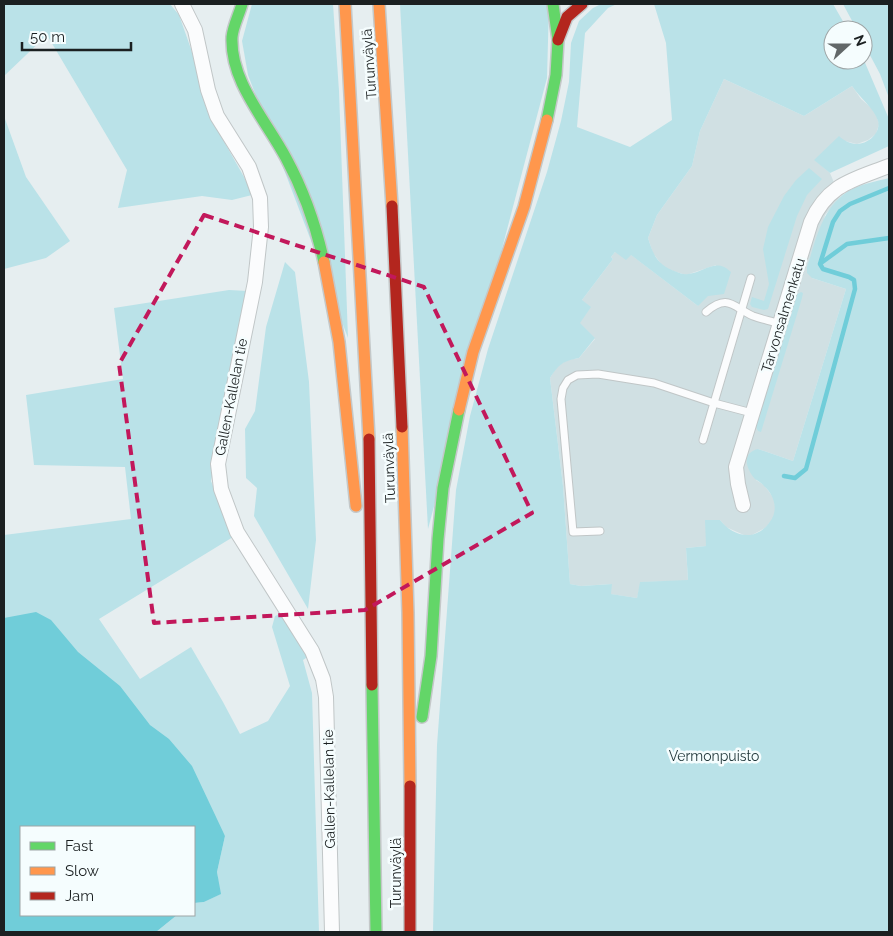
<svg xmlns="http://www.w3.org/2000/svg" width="893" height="936" font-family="Raleway,sans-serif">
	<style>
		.built { fill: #d0e0e3 }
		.green { fill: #bae2e8 }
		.water { fill: #70cdd9 }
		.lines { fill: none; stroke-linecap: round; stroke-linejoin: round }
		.stream { stroke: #70cdd9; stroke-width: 4.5 }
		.lane-casing { stroke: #c0c6c7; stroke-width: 9 }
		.street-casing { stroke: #c0c6c7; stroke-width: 16 }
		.fast-casing { stroke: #c4c8c9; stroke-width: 14 }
		.slow-casing { stroke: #c4c8c9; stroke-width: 14 }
		.jam-casing { stroke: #c4c8c9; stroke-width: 14 }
		.lane { stroke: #fbfcfd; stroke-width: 7 }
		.street { stroke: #fbfcfd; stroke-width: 14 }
		.fast { stroke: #63d668; stroke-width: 11 }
		.slow { stroke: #ff974d; stroke-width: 11 }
		.jam { stroke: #b3261e; stroke-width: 11 }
		.marked { fill: none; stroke: #c2185b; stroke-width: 4; stroke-dasharray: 10 6; stroke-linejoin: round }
		.labels { text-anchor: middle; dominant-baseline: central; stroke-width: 5; stroke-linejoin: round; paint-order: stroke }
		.street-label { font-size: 14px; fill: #1b2021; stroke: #f5fdfe }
		.park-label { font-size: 14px; fill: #1e3437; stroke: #f5fdfe }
	</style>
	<rect width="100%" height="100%" fill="#e6eef0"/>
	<polygon class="built" points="724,79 804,116 852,86 861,99 875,111 879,124 876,134 868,140 857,144 845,141 815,160 830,173 840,197 825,215 812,278 846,289 793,461 758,449 756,480 764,485 775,500 775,512 773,519 765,528 752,535 744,535 726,527 720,520 706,546 686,548 688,581 641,582 637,598 610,594 611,584 581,586 570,584 563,486 550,378 557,366 567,360 579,358 595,339 579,323 583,317 582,300 613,259 611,257 615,252 630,254 698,306 716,265 686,275 664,268 653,253 648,238 657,215 692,166 700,131"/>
	<g class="green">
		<polygon points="4,4 170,4 179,15 191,49 208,113 244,177 252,195 232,200 202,196 118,208 127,170 47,35 4,76"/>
		<polygon points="252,4 333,4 339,91 348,338 248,75 242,41"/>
		<polygon points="400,4 549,4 547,78 428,529"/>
		<path d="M601,4H617L608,8L585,33L577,127L630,147L672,120L666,43L654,4H833L848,30H833V60H863V58L889,119V146L830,173L814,160L839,136C843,140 850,144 857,144C868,144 881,133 878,121C874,108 860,98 852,86L804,116L724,79L700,131L692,166L657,215L648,238C654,256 657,265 677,272C680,273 684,275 688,274C705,272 716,257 731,272L724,294L708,296L698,306L631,255L626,260L615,252L611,257L613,259L582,300L591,307L580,323L595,338L579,358C563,361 559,364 550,378L563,486L570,584L581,586L612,584L611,594L637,598L640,582L688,580L686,548L706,546L705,520H720C727,529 738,536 750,535C757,534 764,530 769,523C779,511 775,496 764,486C762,483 758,481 755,479C746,469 741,453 758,449L793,461L846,289L812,278L807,273V267C817,238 822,205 852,189C863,184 877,181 889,178V932H433L437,745L456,490L470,416L488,349L547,172L561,121L569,82L571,43L579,21L593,8Z"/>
		<polygon points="843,4 889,4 889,98 880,74 863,42 863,30 857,30"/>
		<polygon points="4,116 26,177 70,241 46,258 4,269"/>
		<polygon points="809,168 822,179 807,195 797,216 768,309 764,310 752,307 750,304 752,297 764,301 769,284 763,249 768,227 784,196 796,180"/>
		<polygon points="285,262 295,272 309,382 316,540 308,609 254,516 257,488 246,478 245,429 255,411 266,327"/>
		<polygon points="229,290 248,291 211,481 233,537 99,619 140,679 191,647 223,702 240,734 268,721 290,686 272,627 275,616 282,613 309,656 303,660 312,693 319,932 156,932 177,915 194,915 194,903 204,902 220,894 217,872 225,836 150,725 4,686 4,535 131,519 125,467 34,465 26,395 123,379 114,308"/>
		<polygon points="801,292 803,293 802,298 761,432 758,431 756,427 757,421 796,295"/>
	</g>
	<polygon class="water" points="36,612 51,620 78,652 120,686 150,725 169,739 192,766 225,836 217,872 221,894 204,902 194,903 194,827 21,827 21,915 177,915 156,932 4,932 4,618"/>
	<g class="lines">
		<g class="stream">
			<polyline points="821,263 847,244 889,238"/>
			<polyline points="784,476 795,478 806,469 855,289 854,280 849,277 823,269 820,264 833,222 840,211 850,204 889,188"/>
		</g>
		<defs>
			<g id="lane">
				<path d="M706,312C728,293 733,307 753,316C761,319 771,321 780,324"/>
				<polyline points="703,440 751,278"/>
				<polyline points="600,531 573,532 561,399 563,388 568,380 577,375 598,374 654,383 714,403 752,413"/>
			</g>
			<g id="street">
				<polyline points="182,4 195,30 208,90 217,116 249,167 260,198 261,227 255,282 218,464 221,489 237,532 312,651 323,679 326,697 332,932"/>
				<path d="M743,505L738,484L736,467L811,222C828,184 853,180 889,166"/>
			</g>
			<g id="fast">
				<path d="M242,4C239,15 233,26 232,37C230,82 266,120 286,158C304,191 316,226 324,262"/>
				<polyline points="547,120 556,75 558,40 553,4"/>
				<polyline points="372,685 376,932"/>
				<polyline points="422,717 431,656 438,539 443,488 459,410"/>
			</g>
			<g id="slow">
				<polyline points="345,4 369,439"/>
				<polyline points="379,4 392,206"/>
				<polyline points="324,262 339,342 356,506"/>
				<polyline points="459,410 473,352 524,207 547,120"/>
				<polyline points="402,427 408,613 410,786"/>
			</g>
			<g id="jam">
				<polyline points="558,40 567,17 582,4"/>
				<polyline points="392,206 402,427"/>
				<polyline points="369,439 372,685"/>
				<polyline points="410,932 410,786"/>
			</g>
		</defs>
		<use href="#lane" class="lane-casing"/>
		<use href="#street" class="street-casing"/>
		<use href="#fast" class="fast-casing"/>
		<use href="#slow" class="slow-casing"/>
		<use href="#jam" class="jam-casing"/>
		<use href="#lane" class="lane"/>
		<use href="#street" class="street"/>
		<use href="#fast" class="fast"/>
		<use href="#slow" class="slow"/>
		<use href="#jam" class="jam"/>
	</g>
	<path class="marked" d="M204,215L424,287L532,513L365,610L154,623L119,364Z"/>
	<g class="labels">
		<g class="street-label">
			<text transform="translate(369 64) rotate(-94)">Turunväylä</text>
			<text transform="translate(783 315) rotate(-73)">Tarvonsalmenkatu</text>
			<text transform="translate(231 397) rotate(-79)">Gallen-Kallelan tie</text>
			<text transform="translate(389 468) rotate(-92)">Turunväylä</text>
			<text transform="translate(329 789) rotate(-91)">Gallen-Kallelan tie</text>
			<text transform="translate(396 873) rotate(-90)">Turunväylä</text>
		</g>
		<g class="park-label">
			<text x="714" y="756">Vermonpuisto</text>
		</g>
	</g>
	<rect width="893" height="936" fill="none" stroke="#1b2021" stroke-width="10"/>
	<rect x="20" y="826" width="175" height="90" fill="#f5fdfe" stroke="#9ea5a6"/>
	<rect x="30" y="842" width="25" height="8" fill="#63d668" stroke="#9ea5a6"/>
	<text x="65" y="851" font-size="15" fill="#1b2021">Fast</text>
	<rect x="30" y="867" width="25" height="8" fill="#ff974d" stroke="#9ea5a6"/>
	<text x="65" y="876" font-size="15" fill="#1b2021">Slow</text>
	<rect x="30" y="892" width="25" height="8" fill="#b3261e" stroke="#9ea5a6"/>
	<text x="65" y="901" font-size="15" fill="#1b2021">Jam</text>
	<g transform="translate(848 45) rotate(69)"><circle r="24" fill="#f5fdfe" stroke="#9ea5a6"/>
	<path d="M0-4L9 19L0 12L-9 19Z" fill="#626869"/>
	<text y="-8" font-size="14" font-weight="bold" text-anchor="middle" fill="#1b2021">N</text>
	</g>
	<path d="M22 42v8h109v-8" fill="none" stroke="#1b2021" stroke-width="2.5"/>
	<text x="30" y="42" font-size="15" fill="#1b2021" stroke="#f5fdfe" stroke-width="4" paint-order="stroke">50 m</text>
</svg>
